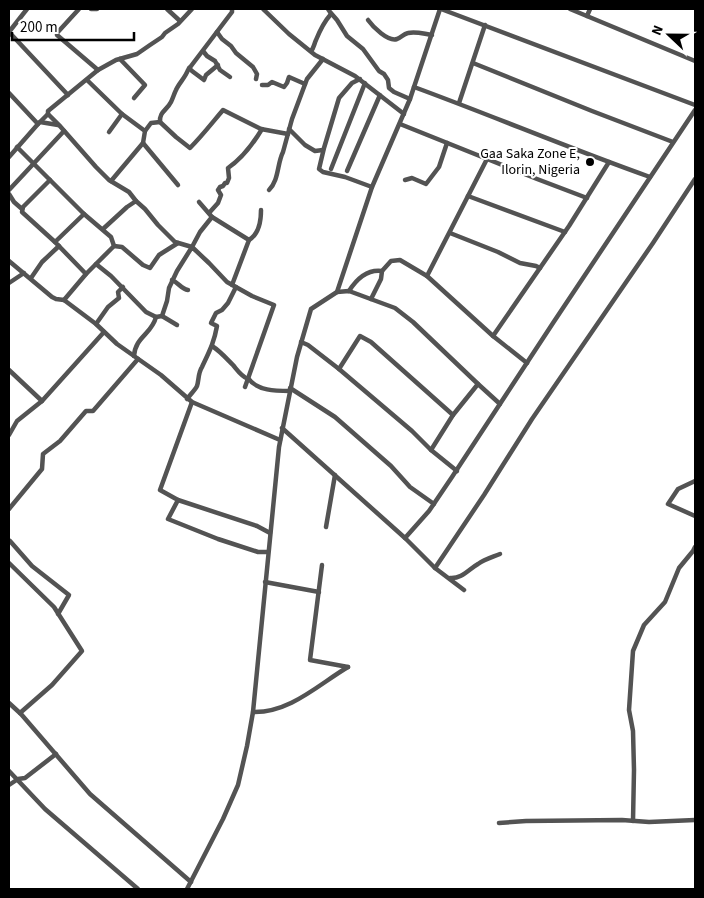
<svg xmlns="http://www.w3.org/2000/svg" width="704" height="898" font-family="'Source Sans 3',sans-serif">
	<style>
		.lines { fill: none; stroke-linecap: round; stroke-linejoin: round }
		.minor { stroke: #535353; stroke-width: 4.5 }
		.poi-dot { fill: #000; stroke: #fff; stroke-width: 2 }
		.labels { text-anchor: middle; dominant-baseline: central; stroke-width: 4; stroke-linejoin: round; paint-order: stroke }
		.poi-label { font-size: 14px; fill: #000; stroke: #fff; text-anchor: end }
	</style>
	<rect width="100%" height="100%" fill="#fff"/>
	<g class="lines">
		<g class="minor">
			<polyline points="79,9 57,33 57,35 98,70"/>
			<polyline points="91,9 97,9"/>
			<polyline points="167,9 180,21"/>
			<polyline points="263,9 289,34 315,55 355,76 404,114"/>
			<polyline points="328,9 330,12 337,20 347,36 363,49 379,71 384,74 388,80 389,88 394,92 410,99"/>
			<polyline points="441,9 695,105"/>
			<polyline points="570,9 695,61"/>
			<polyline points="587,16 590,9"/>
			<path d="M368,20C373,27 388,42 397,39C401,38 403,34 408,33C416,31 424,34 432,35"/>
			<polyline points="9,32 68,95"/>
			<polyline points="9,32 27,9"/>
			<polyline points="217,32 222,39 231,46 236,53 253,67 257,74 256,79"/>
			<polyline points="203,51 207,56 215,61 220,70 230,77"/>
			<path d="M311,51C314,48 314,44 316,40C320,30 324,22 331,14"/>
			<polyline points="120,59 145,85 134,98"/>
			<polyline points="473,63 592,111 673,142"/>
			<polyline points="189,68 192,71 204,80 206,75 218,65"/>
			<polyline points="360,79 352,83 339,98 324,148 319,169 323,172 345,177 372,187"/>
			<polyline points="87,80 122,114 145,131 143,143"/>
			<polyline points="262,85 268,85 272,82 284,87 287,83 289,77 305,84"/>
			<path d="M414,87C493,116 571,149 650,177"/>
			<polyline points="9,93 38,124"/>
			<polyline points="459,103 485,25"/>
			<polyline points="40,122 58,125"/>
			<path d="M160,122L176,137L190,148C202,136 212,123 223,110L261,129L288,134"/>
			<polyline points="400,124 537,179 587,198"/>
			<polyline points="289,129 305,145 315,151 323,150"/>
			<path d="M145,131L151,123L160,122C159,112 167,110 171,102C173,98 174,94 176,90C179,83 185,78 188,70L232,12V9"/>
			<polyline points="109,132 122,114"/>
			<polyline points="17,147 84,214 111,237 114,246 96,264"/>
			<polyline points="9,157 38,124 48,114"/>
			<polyline points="487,159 427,276 493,336"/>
			<polyline points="331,169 365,83"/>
			<polyline points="347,171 380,95"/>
			<polyline points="50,180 23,207 22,212 55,242"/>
			<polyline points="405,180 412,178 426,184 439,167 447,143"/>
			<polyline points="111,181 143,143 178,185"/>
			<polyline points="9,190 64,131"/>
			<path d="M269,190C279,180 277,164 283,152L292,119L307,79L323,59"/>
			<polyline points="9,194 14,202 22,209"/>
			<polyline points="468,196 565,232"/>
			<polyline points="136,201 129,192 109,180 96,167 59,125 48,114 48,111 98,70 116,60 137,54 150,45 162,37 165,33 178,24 192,9"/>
			<path d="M209,213L218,203L221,195L218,190L220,187L223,186L225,183H227L229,178L228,168C243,158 253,144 262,129"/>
			<polyline points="84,214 55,242 86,274"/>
			<polyline points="212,217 249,240 232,285"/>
			<polyline points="103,229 127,207 136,201 145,209 158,225 175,242 192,247 200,232 212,217 199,202"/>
			<polyline points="450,233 498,252 520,263 536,266 540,268"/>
			<path d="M249,240C259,234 261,220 261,210"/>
			<polyline points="114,246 122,247 143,265 150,268 159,255 178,243"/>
			<polyline points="9,261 52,297 56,299 64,300 96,324 117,344 161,375 192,402 280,440"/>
			<polyline points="31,278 42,262 59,246"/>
			<path d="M172,280C179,283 181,289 188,290"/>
			<polyline points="9,283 24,273"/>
			<path d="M349,291C356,280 367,269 382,271L391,261L400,260L427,276"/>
			<polyline points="337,292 349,291 395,308 413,322 478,384"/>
			<polyline points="371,299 381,279 382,271"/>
			<polyline points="64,300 86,274 96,264 111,276 146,312 156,317 162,316 167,301 169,288 177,271 192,247 209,263 227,282 252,296 274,305 245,387"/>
			<polyline points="162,316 177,325"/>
			<polyline points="96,324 108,307 119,298 118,292 123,287"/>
			<polyline points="301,342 308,345 339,369 412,431 431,450 457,471"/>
			<path d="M212,346C220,351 227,359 233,365C238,371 241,376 248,379"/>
			<path d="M134,356C135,337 152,334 156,317"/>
			<polyline points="527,363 493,336 569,226 609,162"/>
			<polyline points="339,369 360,336 371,342 453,415"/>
			<polyline points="9,370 42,401"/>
			<path d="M248,378C257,391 276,391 290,391"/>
			<polyline points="290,388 335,417 391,466 410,487 434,504"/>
			<path d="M187,399C190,395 195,390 197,386C199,380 198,373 202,367C209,352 214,343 217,326L211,323L216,313L222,310L228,303L236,287"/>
			<polyline points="192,402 160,490 178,500 257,526 270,533"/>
			<polyline points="282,428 405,538 435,568 464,590"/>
			<polyline points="9,435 17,421 42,401 104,332"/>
			<polyline points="431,450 453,415 478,384 500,404"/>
			<polyline points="695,481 678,489 668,504 695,516"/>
			<polyline points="178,500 168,519 218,539 258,552 268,552"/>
			<polyline points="9,509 42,469 43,454 60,441 86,411 93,411 138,359"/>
			<polyline points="326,527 335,475"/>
			<polyline points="405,538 429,511 452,477 553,323 695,110"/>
			<polyline points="10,541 32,566 69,595 58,614"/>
			<polyline points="9,563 54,607 82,651 52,685 20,713"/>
			<polyline points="322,565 310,660 348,667"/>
			<polyline points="435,568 484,495 532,419 653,243 695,179"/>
			<path d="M450,578C462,579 469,569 478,564C485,559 493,557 500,554"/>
			<polyline points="265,582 319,592"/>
			<polyline points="9,703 21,714 90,794 191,882"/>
			<path d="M253,712C290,713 319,684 348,667"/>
			<polyline points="9,771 45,809 138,889"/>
			<polyline points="9,785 18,779 25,778 56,754"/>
			<polyline points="633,821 634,770 633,731 629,710 633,651 644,625 665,602 679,568 693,551 695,547"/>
			<polyline points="499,823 526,821 622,820 649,822 695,820"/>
			<polyline points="187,889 223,819 238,785 247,746 253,712 279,447 297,357 311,309 337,292 372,187 410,99 440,9"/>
		</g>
	</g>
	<circle class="poi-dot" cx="590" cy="162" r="5"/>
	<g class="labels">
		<g class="poi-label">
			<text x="580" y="154">Gaa Saka Zone E,<tspan x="580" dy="16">Ilorin, Nigeria</tspan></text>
		</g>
	</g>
	<rect width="704" height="898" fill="none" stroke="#000000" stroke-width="20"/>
	<g transform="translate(669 35) rotate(292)" stroke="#ffffff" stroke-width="4" paint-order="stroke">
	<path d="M0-4L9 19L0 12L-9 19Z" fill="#000000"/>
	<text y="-8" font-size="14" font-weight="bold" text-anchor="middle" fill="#000000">N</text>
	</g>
	<path d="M12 32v8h122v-8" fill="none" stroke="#000000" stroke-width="2.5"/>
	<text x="20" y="32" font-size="15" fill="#000000" stroke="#ffffff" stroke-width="4" paint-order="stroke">200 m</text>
</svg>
